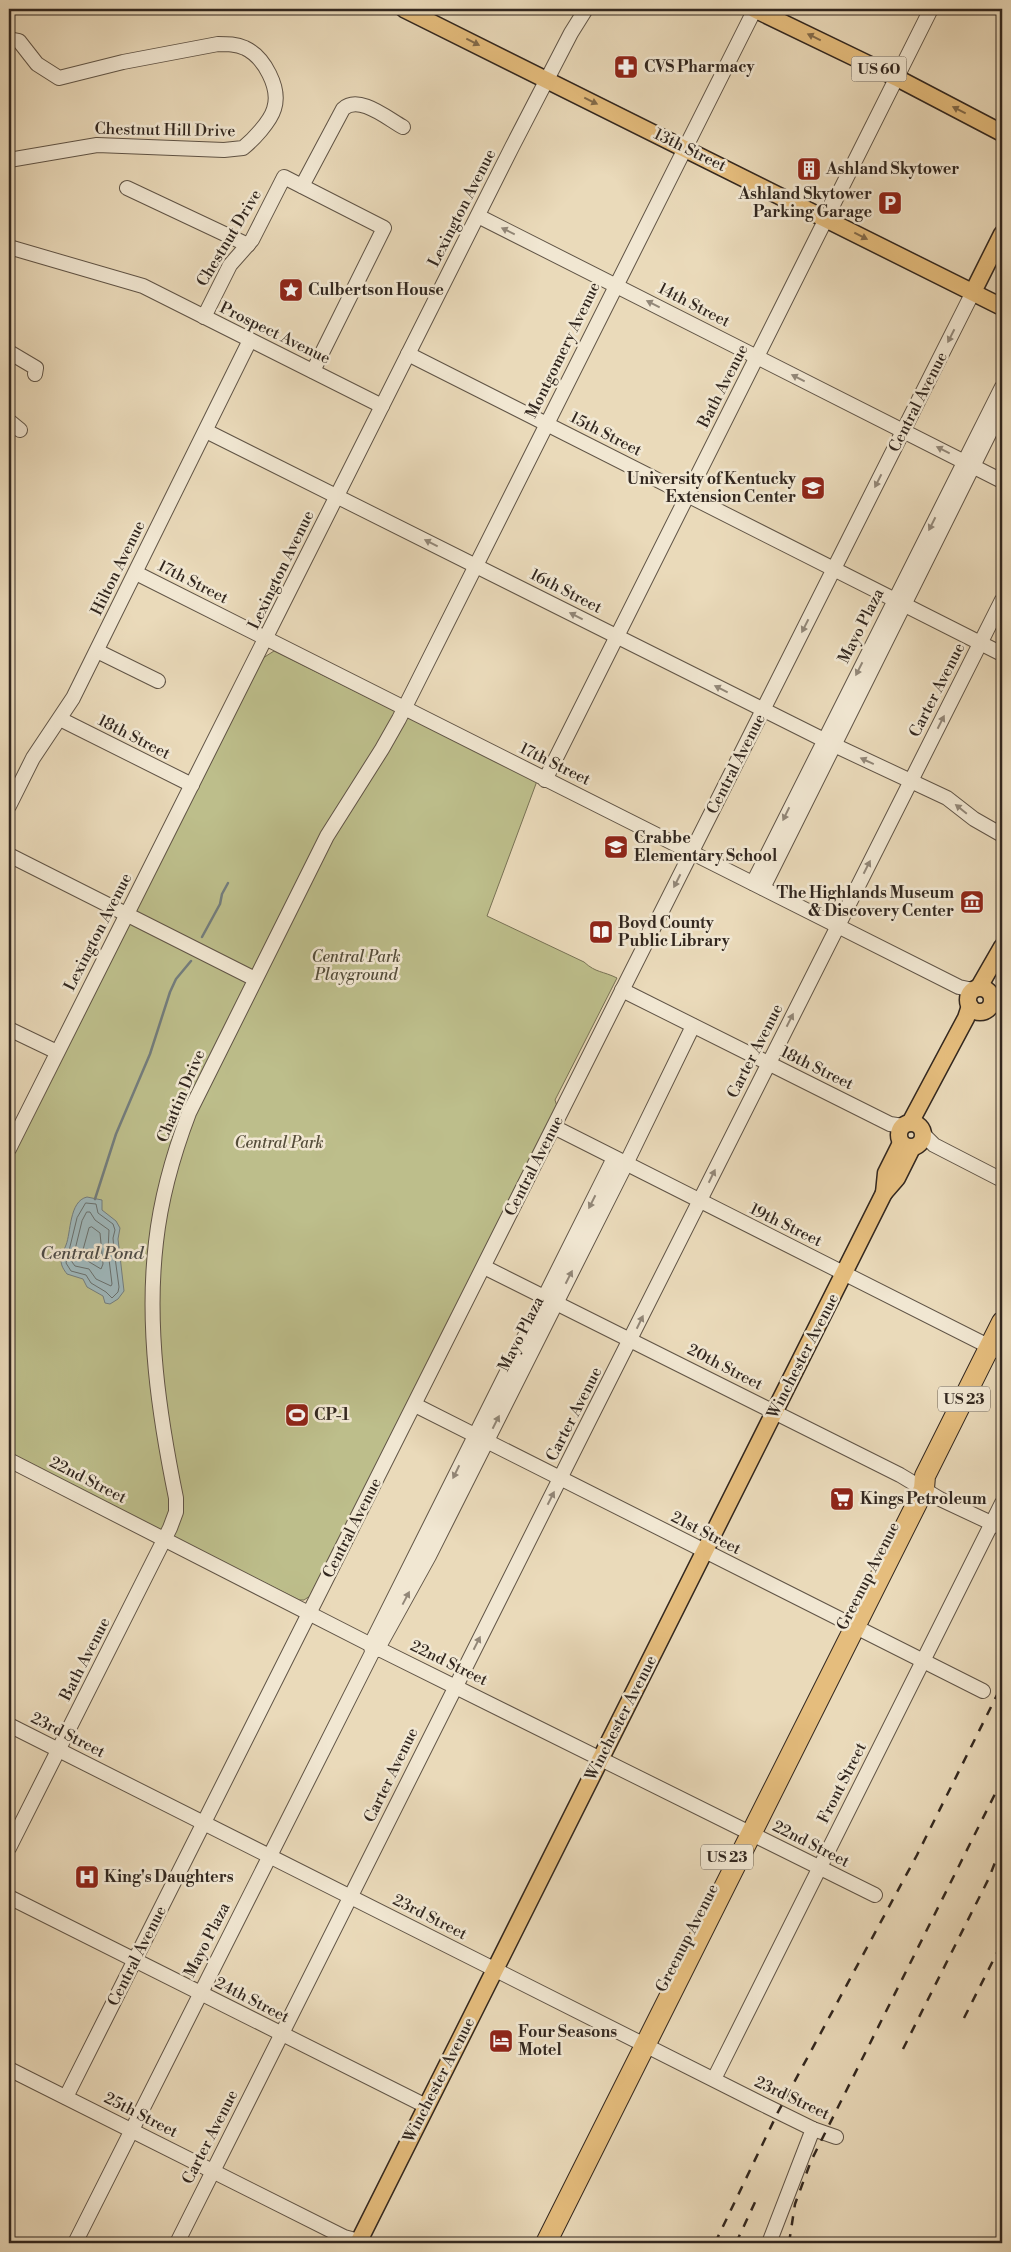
<svg xmlns="http://www.w3.org/2000/svg" width="1011" height="2252" font-family="'Libre Bodoni',serif">
	<style>
		.green { fill: #bdbe8b; stroke: #787255 }
		.water { fill: #9eb7bb; stroke: #737d7d }
		.lines { fill: none; stroke-linecap: round; stroke-linejoin: round }
		.shore { stroke: #686f6d; stroke-width: 1 }
		.stream { stroke: #737d7d; stroke-width: 2.5 }
		.minor-casing { stroke: #605446; stroke-width: 16 }
		.major-casing { stroke: #32271f; stroke-width: 19 }
		.highway-casing { stroke: #32271f; stroke-width: 22 }
		.minor { stroke: #f1e7d2; stroke-width: 14 }
		.major { stroke: #e5bd7d; stroke-width: 16 }
		.highway { stroke: #e5bd7d; stroke-width: 20 }
		.rail { stroke: #32271f; stroke-width: 2.5; stroke-dasharray: 9 9; stroke-linecap: butt }
		.oneway { fill: #836a49 }
		.oneway2 { fill: #928778 }
		.labels { text-anchor: middle; dominant-baseline: central; stroke-width: 5; stroke-linejoin: round; paint-order: stroke }
		.shield { fill: #f1e7d2; stroke: #6b6155; stroke-width: 1 }
		.shield-label { font-size: 15px; font-weight: bold; fill: #32271f }
		.poi-label { font-size: 16px; font-weight: bold; fill: #32271f; stroke: #f1e7d2; text-anchor: start }
		.street-label { font-size: 16px; fill: #32271f; stroke: #f1e7d2 }
		.park-label { font-size: 16px; font-style: italic; fill: #554d3a; stroke: #f1e7d2 }
		.water-label { font-size: 18px; font-style: italic; fill: #4d4b46; stroke: #f1e7d2 }
	</style>
	<rect width="100%" height="100%" fill="#eadaba"/>
	<filter id="stains"><feTurbulence type="fractalNoise" baseFrequency=".004" numOctaves="4"/><feColorMatrix values="0 0 0 0 .2 0 0 0 0 .09 0 0 0 0 .02 0 0 0 .5 -.17"/></filter>
	<radialGradient id="worn" r=".72"><stop offset=".6" stop-color="#630" stop-opacity="0"/><stop offset="1" stop-color="#630" stop-opacity=".3"/></radialGradient>
	<path class="green" d="M274,651L537,781L487,916L584,962C596,973 603,971 617,978L555,1100L557,1106L310,1596L304,1600H299L9,1454V1164L263,658Z"/>
	<path class="water" d="M87,1197L102,1200V1210L116,1221L120,1228L118,1239L124,1291L118,1299L110,1304L105,1303L103,1296L87,1287L83,1279L67,1274C64,1270 61,1266 61,1260C61,1254 64,1251 66,1245C71,1233 69,1201 87,1197Z"/>
	<g class="lines">
		<g class="shore">
			<polygon points="86,1203 96,1204 98,1213 113,1224 115,1230 113,1238 114,1250 119,1287 118,1292 112,1298 106,1292 91,1283 86,1275 71,1271 66,1263 77,1218"/>
			<polygon points="87,1212 90,1212 95,1220 109,1230 108,1251 112,1284 111,1286 96,1279 89,1269 75,1266 72,1262 82,1221"/>
			<polygon points="92,1227 100,1233 103,1264 101,1269 81,1257 89,1228"/>
		</g>
		<g class="stream">
			<polyline points="202,937 220,904 222,894 228,883"/>
			<polyline points="95,1199 116,1134 150,1054 170,992 176,979 191,961"/>
		</g>
		<defs>
			<g id="minor">
				<path d="M9,39L19,41L37,64L59,78L123,62L218,44C228,44 236,44 245,48C264,57 281,88 274,109C270,122 253,140 243,148L224,150L97,145L9,160"/>
				<path d="M302,186L343,109C359,94 388,119 403,127"/>
				<polyline points="127,188 248,245"/>
				<polyline points="478,216 1002,481"/>
				<polyline points="9,247 143,286 382,406"/>
				<polyline points="204,317 230,265 252,240 284,177 384,228 313,371"/>
				<polyline points="9,352 36,368 35,374"/>
				<polyline points="408,354 1002,654"/>
				<polyline points="9,421 20,430"/>
				<polyline points="206,431 834,745 947,798 974,819 1002,835"/>
				<polyline points="136,573 959,987 973,990"/>
				<polyline points="97,651 158,681"/>
				<polyline points="60,719 192,785"/>
				<polyline points="545,780 931,9"/>
				<polyline points="9,806 33,758 73,698 250,340"/>
				<polyline points="9,855 255,979"/>
				<polyline points="753,883 1002,387"/>
				<polyline points="763,888 1002,408"/>
				<polyline points="622,990 890,1124 903,1126"/>
				<polyline points="992,999 1002,1009"/>
				<polyline points="9,1029 57,1052"/>
				<polyline points="554,1127 1002,1353"/>
				<polyline points="924,1135 934,1145 1002,1180"/>
				<polyline points="9,1149 512,147 571,33 586,9"/>
				<polyline points="484,1267 900,1475 940,1499 1002,1528"/>
				<polyline points="415,1405 983,1691"/>
				<polyline points="9,1460 379,1649 875,1895"/>
				<polyline points="377,1650 429,1556 623,1170 693,1026"/>
				<polyline points="9,1725 760,2103 813,2129 836,2137"/>
				<path d="M9,1848L170,1528L176,1512V1498C159,1415 146,1327 156,1242C161,1197 173,1155 189,1113L327,836L382,749L399,719L755,9"/>
				<polyline points="9,1897 426,2106"/>
				<polyline points="9,2069 344,2237 366,2243"/>
				<polyline points="714,2079 1002,1503"/>
				<polyline points="66,2097 973,292"/>
				<polyline points="75,2243 372,1653 371,1644 614,1158"/>
				<path d="M177,2243C450,1695 727,1147 1002,600"/>
				<polyline points="769,2243 813,2129"/>
			</g>
			<g id="major">
				<polyline points="404,9 1002,307"/>
				<polyline points="754,9 897,78 1002,133"/>
				<polyline points="973,292 1002,234"/>
				<polyline points="979,987 1002,947"/>
				<circle cx="980" cy="1000" r="12"/>
				<circle cx="911" cy="1135" r="12"/>
				<polyline points="910,1123 966,1018 970,1006"/>
				<polyline points="884,1193 886,1173 901,1143"/>
				<polyline points="358,2243 884,1193 897,1178 912,1148"/>
			</g>
			<polyline id="highway" points="546,2243 924,1489 925,1476 1002,1322"/>
		</defs>
		<use href="#minor" class="minor-casing"/>
		<use href="#major" class="major-casing"/>
		<use href="#highway" class="highway-casing"/>
		<use href="#minor" class="minor"/>
		<use href="#major" class="major"/>
		<use href="#highway" class="highway"/>
		<g class="rail">
			<polyline points="964,2018 1002,1943"/>
			<polyline points="1002,2024 1002,2023"/>
			<polyline points="903,2049 989,1878 1002,1844"/>
			<polyline points="715,2243 778,2112 917,1855 1002,1685"/>
			<polyline points="736,2243 756,2200"/>
			<polyline points="789,2243 795,2204 811,2161 1002,1780"/>
		</g>
	</g>
	<defs><path id="oneway-solid" d="M-6-.8H1V-3.2L6.5 0L1 3.2V.8H-6Z" transform="scale(1.25)"/></defs>
	<g class="oneway">
		<use href="#oneway-solid" transform="translate(814 37) rotate(-154)"/>
		<use href="#oneway-solid" transform="translate(473 42) rotate(27)"/>
		<use href="#oneway-solid" transform="translate(591 101) rotate(26)"/>
		<use href="#oneway-solid" transform="translate(959 110) rotate(-153)"/>
		<use href="#oneway-solid" transform="translate(861 236) rotate(27)"/>
	</g>
	<g class="oneway2">
		<use href="#oneway-solid" transform="translate(508 231) rotate(-154)"/>
		<use href="#oneway-solid" transform="translate(653 304) rotate(-153)"/>
		<use href="#oneway-solid" transform="translate(951 336) rotate(117)"/>
		<use href="#oneway-solid" transform="translate(798 378) rotate(-153)"/>
		<use href="#oneway-solid" transform="translate(943 450) rotate(-153)"/>
		<use href="#oneway-solid" transform="translate(878 481) rotate(117)"/>
		<use href="#oneway-solid" transform="translate(932 524) rotate(117)"/>
		<use href="#oneway-solid" transform="translate(431 543) rotate(-153)"/>
		<use href="#oneway-solid" transform="translate(576 616) rotate(-153)"/>
		<use href="#oneway-solid" transform="translate(805 626) rotate(117)"/>
		<use href="#oneway-solid" transform="translate(859 669) rotate(117)"/>
		<use href="#oneway-solid" transform="translate(721 689) rotate(-153)"/>
		<use href="#oneway-solid" transform="translate(941 722) rotate(-63)"/>
		<use href="#oneway-solid" transform="translate(867 761) rotate(-155)"/>
		<use href="#oneway-solid" transform="translate(961 809) rotate(-141)"/>
		<use href="#oneway-solid" transform="translate(786 814) rotate(116)"/>
		<use href="#oneway-solid" transform="translate(867 867) rotate(-63)"/>
		<use href="#oneway-solid" transform="translate(677 881) rotate(117)"/>
		<use href="#oneway-solid" transform="translate(790 1020) rotate(-63)"/>
		<use href="#oneway-solid" transform="translate(712 1176) rotate(-64)"/>
		<use href="#oneway-solid" transform="translate(592 1202) rotate(117)"/>
		<use href="#oneway-solid" transform="translate(569 1277) rotate(-63)"/>
		<use href="#oneway-solid" transform="translate(640 1322) rotate(-64)"/>
		<use href="#oneway-solid" transform="translate(496 1422) rotate(-63)"/>
		<use href="#oneway-solid" transform="translate(456 1472) rotate(116)"/>
		<use href="#oneway-solid" transform="translate(551 1498) rotate(-63)"/>
		<use href="#oneway-solid" transform="translate(406 1598) rotate(-62)"/>
		<use href="#oneway-solid" transform="translate(477 1643) rotate(-63)"/>
	</g>
	<defs>
		<symbol id="pharmacy-square" viewBox="-11 -11 22 22"><rect x="-9" y="-9" width="18" height="18" rx="4" fill="#8f2418" stroke="#f1e7d2"/><path d="M-2-6h4v4h4v4h-4v4h-4v-4h-4v-4h4Z" fill="#fff"/></symbol>
		<symbol id="building-square" viewBox="-11 -11 22 22"><rect x="-9" y="-9" width="18" height="18" rx="4" fill="#8f2418" stroke="#f1e7d2"/><path d="M-4-6H4V6H1V3H-1V6H-4ZM-2.5-4.3h1.7v1.8h-1.7ZM.8-4.3h1.7v1.8H.8ZM-2.5-1h1.7V.8h-1.7ZM.8-1h1.7V.8H.8Z" fill="#fff"/></symbol>
		<symbol id="parking-square" viewBox="-11 -11 22 22"><rect x="-9" y="-9" width="18" height="18" rx="4" fill="#8f2418" stroke="#f1e7d2"/><path d="M-3.5-5.5H1a3.5 3.5 0 0 1 0 7H-1V5.5H-3.5ZM-1-3.4V-.6H.8a1.4 1.4 0 0 0 0-2.8Z" fill="#fff"/></symbol>
		<symbol id="sight-square" viewBox="-11 -11 22 22"><rect x="-9" y="-9" width="18" height="18" rx="4" fill="#8f2418" stroke="#f1e7d2"/><path d="M0-6L1.8-2.2L6-1.7L2.9 1.2L3.7 5.4L0 3.3L-3.7 5.4L-2.9 1.2L-6-1.7L-1.8-2.2Z" fill="#fff"/></symbol>
		<symbol id="school-square" viewBox="-11 -11 22 22"><rect x="-9" y="-9" width="18" height="18" rx="4" fill="#8f2418" stroke="#f1e7d2"/><path d="M0-5L7-2L0 1L-7-2ZM-4 1L0 2.5L4 1V4Q0 6-4 4Z" fill="#fff"/></symbol>
		<symbol id="museum-square" viewBox="-11 -11 22 22"><rect x="-9" y="-9" width="18" height="18" rx="4" fill="#8f2418" stroke="#f1e7d2"/><path d="M0-6L6-3V-2H-6V-3ZM-5-1h2V3h-2ZM-1-1h2V3h-2ZM3-1h2V3H3ZM-6 4H6V6H-6Z" fill="#fff"/></symbol>
		<symbol id="library-square" viewBox="-11 -11 22 22"><rect x="-9" y="-9" width="18" height="18" rx="4" fill="#8f2418" stroke="#f1e7d2"/><path d="M-6-4Q-3-5.5-.7-3.5V5Q-3 3-6 4ZM6-4Q3-5.5 .7-3.5V5Q3 3 6 4Z" fill="#fff"/></symbol>
		<symbol id="stadium-square" viewBox="-11 -11 22 22"><rect x="-9" y="-9" width="18" height="18" rx="4" fill="#8f2418" stroke="#f1e7d2"/><path d="M0-5a6.5 5 0 1 0 0 10a6.5 5 0 1 0 0-10ZM-3.5-1.8h7v3.6h-7Z" fill="#fff"/></symbol>
		<symbol id="supermarket-square" viewBox="-11 -11 22 22"><rect x="-9" y="-9" width="18" height="18" rx="4" fill="#8f2418" stroke="#f1e7d2"/><path d="M-6-5.5h2.5l.6 2H6L4.5 2H-2.5L-4.4-4H-6ZM-1.5 3.2a1.3 1.3 0 1 0 .1 0ZM3 3.2a1.3 1.3 0 1 0 .1 0Z" fill="#fff"/></symbol>
		<symbol id="hospital-square" viewBox="-11 -11 22 22"><rect x="-9" y="-9" width="18" height="18" rx="4" fill="#8f2418" stroke="#f1e7d2"/><path d="M-5-5h3v3.5h4V-5h3V5h-3V1.5h-4V5h-3Z" fill="#fff"/></symbol>
		<symbol id="hotel-square" viewBox="-11 -11 22 22"><rect x="-9" y="-9" width="18" height="18" rx="4" fill="#8f2418" stroke="#f1e7d2"/><path d="M-6-4.5h1.5V1H6V5H4.5V3h-9V5H-6ZM-4 0a1.8 1.8 0 1 1 3.6 0ZM.5 0V-2.5h3Q6-2.5 6 0Z" fill="#fff"/></symbol>
	</defs>
	<g fill-rule="evenodd">
		<use href="#pharmacy-square" x="612" y="53" width="28" height="28"/>
		<use href="#building-square" x="795" y="155" width="28" height="28"/>
		<use href="#parking-square" x="876" y="189" width="28" height="28"/>
		<use href="#sight-square" x="277" y="276" width="28" height="28"/>
		<use href="#school-square" x="799" y="474" width="28" height="28"/>
		<use href="#school-square" x="602" y="833" width="28" height="28"/>
		<use href="#museum-square" x="958" y="888" width="28" height="28"/>
		<use href="#library-square" x="587" y="918" width="28" height="28"/>
		<use href="#stadium-square" x="283" y="1401" width="28" height="28"/>
		<use href="#supermarket-square" x="828" y="1485" width="28" height="28"/>
		<use href="#hospital-square" x="73" y="1863" width="28" height="28"/>
		<use href="#hotel-square" x="487" y="2027" width="28" height="28"/>
	</g>
	<g class="labels">
		<g class="shield">
			<rect x="851.5" y="56.5" width="55" height="25" rx="4"/>
			<rect x="938" y="1386.5" width="52" height="25" rx="4"/>
			<rect x="701" y="1844.5" width="52" height="25" rx="4"/>
		</g>
		<g class="shield-label">
			<text x="879" y="69">US 60</text>
			<text x="964" y="1399">US 23</text>
			<text x="727" y="1857">US 23</text>
		</g>
		<g class="poi-label">
			<text x="644" y="67">CVS Pharmacy</text>
			<text x="826" y="169">Ashland Skytower</text>
			<text x="872" y="194" text-anchor="end">Ashland Skytower<tspan x="872" dy="18">Parking Garage</tspan></text>
			<text x="308" y="290">Culbertson House</text>
			<text x="796" y="479" text-anchor="end">University of Kentucky<tspan x="796" dy="18">Extension Center</tspan></text>
			<text x="634" y="838">Crabbe<tspan x="634" dy="18">Elementary School</tspan></text>
			<text x="954" y="893" text-anchor="end">The Highlands Museum<tspan x="954" dy="18">&amp; Discovery Center</tspan></text>
			<text x="618" y="923">Boyd County<tspan x="618" dy="18">Public Library</tspan></text>
			<text x="314" y="1415">CP-1</text>
			<text x="860" y="1499">Kings Petroleum</text>
			<text x="104" y="1877">King's Daughters</text>
			<text x="518" y="2032">Four Seasons<tspan x="518" dy="18">Motel</tspan></text>
		</g>
		<g class="street-label">
			<text transform="translate(165 130) rotate(1)">Chestnut Hill Drive</text>
			<text transform="translate(690 150) rotate(26)">13th Street</text>
			<text transform="translate(462 208) rotate(-63)">Lexington Avenue</text>
			<text transform="translate(229 238) rotate(-59)">Chestnut Drive</text>
			<text transform="translate(694 305) rotate(27)">14th Street</text>
			<text transform="translate(275 333) rotate(26)">Prospect Avenue</text>
			<text transform="translate(563 350) rotate(-64)">Montgomery Avenue</text>
			<text transform="translate(723 386) rotate(-63)">Bath Avenue</text>
			<text transform="translate(918 402) rotate(-63)">Central Avenue</text>
			<text transform="translate(606 434) rotate(27)">15th Street</text>
			<text transform="translate(118 568) rotate(-64)">Hilton Avenue</text>
			<text transform="translate(281 570) rotate(-64)">Lexington Avenue</text>
			<text transform="translate(193 582) rotate(27)">17th Street</text>
			<text transform="translate(566 591) rotate(27)">16th Street</text>
			<text transform="translate(861 626) rotate(-63)">Mayo Plaza</text>
			<text transform="translate(937 690) rotate(-63)">Carter Avenue</text>
			<text transform="translate(134 737) rotate(27)">18th Street</text>
			<text transform="translate(555 764) rotate(26)">17th Street</text>
			<text transform="translate(736 764) rotate(-63)">Central Avenue</text>
			<text transform="translate(98 932) rotate(-63)">Lexington Avenue</text>
			<text transform="translate(755 1051) rotate(-63)">Carter Avenue</text>
			<text transform="translate(817 1068) rotate(26)">18th Street</text>
			<text transform="translate(181 1096) rotate(-67)">Chattin Drive</text>
			<text transform="translate(534 1166) rotate(-63)">Central Avenue</text>
			<text transform="translate(786 1225) rotate(26)">19th Street</text>
			<text transform="translate(521 1334) rotate(-63)">Mayo Plaza</text>
			<text transform="translate(803 1356) rotate(-63)">Winchester Avenue</text>
			<text transform="translate(725 1367) rotate(27)">20th Street</text>
			<text transform="translate(574 1414) rotate(-63)">Carter Avenue</text>
			<text transform="translate(88 1480) rotate(27)">22nd Street</text>
			<text transform="translate(352 1528) rotate(-63)">Central Avenue</text>
			<text transform="translate(706 1533) rotate(27)">21st Street</text>
			<text transform="translate(868 1576) rotate(-63)">Greenup Avenue</text>
			<text transform="translate(85 1659) rotate(-63)">Bath Avenue</text>
			<text transform="translate(449 1663) rotate(26)">22nd Street</text>
			<text transform="translate(621 1718) rotate(-63)">Winchester Avenue</text>
			<text transform="translate(68 1735) rotate(27)">23rd Street</text>
			<text transform="translate(391 1775) rotate(-64)">Carter Avenue</text>
			<text transform="translate(842 1783) rotate(-63)">Front Street</text>
			<text transform="translate(811 1844) rotate(27)">22nd Street</text>
			<text transform="translate(430 1917) rotate(27)">23rd Street</text>
			<text transform="translate(687 1938) rotate(-63)">Greenup Avenue</text>
			<text transform="translate(207 1940) rotate(-63)">Mayo Plaza</text>
			<text transform="translate(137 1956) rotate(-63)">Central Avenue</text>
			<text transform="translate(252 2000) rotate(27)">24th Street</text>
			<text transform="translate(439 2080) rotate(-63)">Winchester Avenue</text>
			<text transform="translate(792 2098) rotate(25)">23rd Street</text>
			<text transform="translate(141 2115) rotate(27)">25th Street</text>
			<text transform="translate(210 2137) rotate(-63)">Carter Avenue</text>
		</g>
		<g class="park-label">
			<text x="356" y="957">Central Park<tspan x="356" dy="18">Playground</tspan></text>
			<text x="279" y="1143">Central Park</text>
		</g>
		<g class="water-label">
			<text x="92" y="1253">Central Pond</text>
		</g>
	</g>
	<rect width="1011" height="2252" fill="none" stroke="#eadaba" stroke-width="30"/>
	<rect x="10" y="10" width="991" height="2232" fill="none" stroke="#32271f" stroke-width="2.5"/>
	<rect x="15" y="15" width="981" height="2222" fill="none" stroke="#32271f"/>
	<rect width="100%" height="100%" filter="url(#stains)"/>
	<rect width="100%" height="100%" fill="url(#worn)"/>
</svg>
